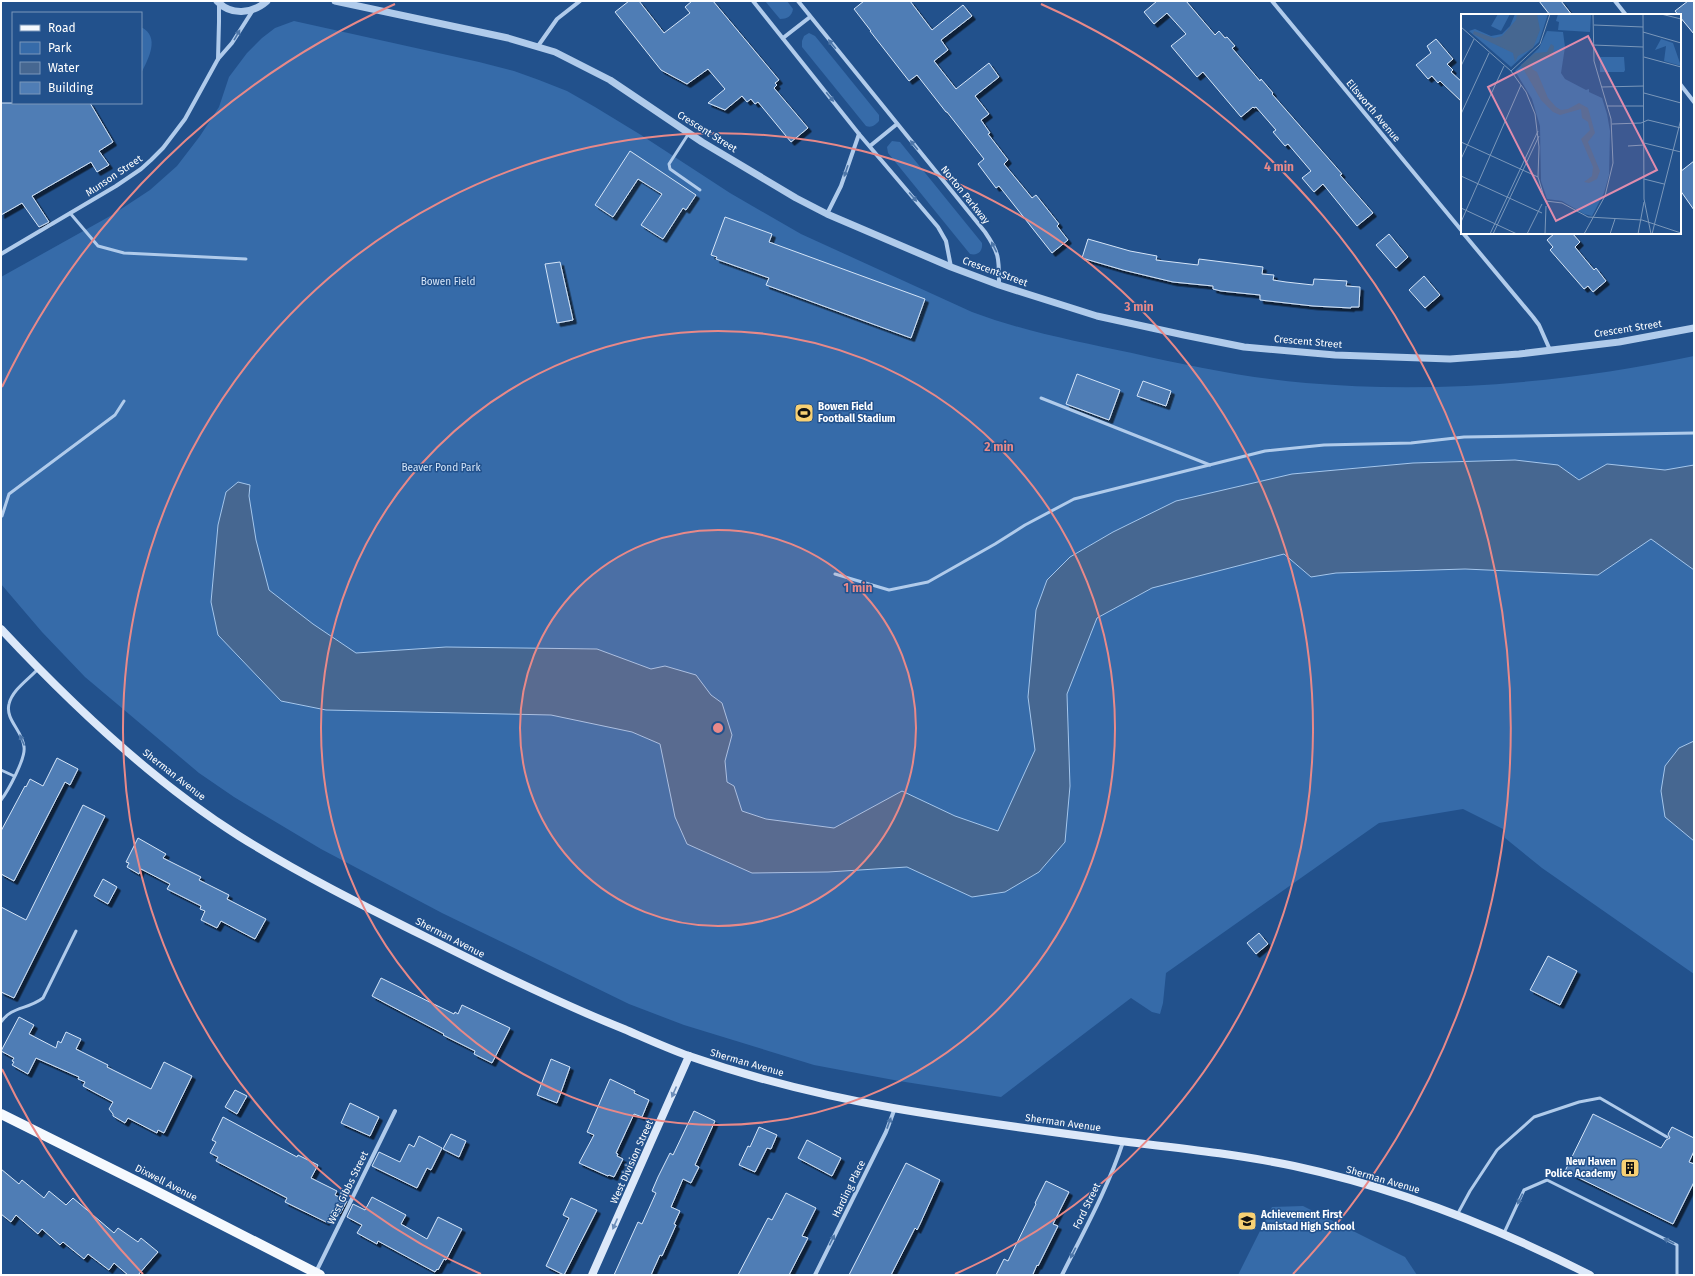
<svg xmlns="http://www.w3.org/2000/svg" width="1695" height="1276" font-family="'Fira Sans',sans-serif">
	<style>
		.green { fill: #366ba9 }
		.water { fill: #466791; stroke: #a4c6ec }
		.building { fill: #4f7db5; stroke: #d5e5f8; filter: url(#shadow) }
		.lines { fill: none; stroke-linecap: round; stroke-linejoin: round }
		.service { stroke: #b0cbeb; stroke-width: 3 }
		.minor { stroke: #b0cbeb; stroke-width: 4 }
		.tertiary { stroke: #b0cbeb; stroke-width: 7 }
		.secondary { stroke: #dce8f9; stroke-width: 8 }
		.primary { stroke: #f5f9fe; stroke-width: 10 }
		.oneway { fill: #4d76a8 }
		.oneway2 { fill: #6c8db8 }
		.ring { fill: none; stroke: #e88989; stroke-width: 2 }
		.labels { text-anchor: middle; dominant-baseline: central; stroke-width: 3; stroke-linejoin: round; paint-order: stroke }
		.street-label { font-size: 10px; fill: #fff; stroke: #22518c }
		.park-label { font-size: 10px; fill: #d5e5f8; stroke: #22518c }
		.poi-label { font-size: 10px; font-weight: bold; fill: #fff; stroke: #22518c; text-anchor: start }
		.inset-road { fill: none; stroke: #7a97ba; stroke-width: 1 }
		.view { fill: #e08cad; fill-opacity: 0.15; stroke: #e08cad; stroke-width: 2 }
		.inset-edge { fill: none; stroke: #fff; stroke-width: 2 }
		.centre { fill: #e88989; stroke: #22518c; stroke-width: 2 }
		.ring-label { font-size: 12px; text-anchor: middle; font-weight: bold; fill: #e88989; stroke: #22518c; stroke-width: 3; stroke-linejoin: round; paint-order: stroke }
	</style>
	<defs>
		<filter id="shadow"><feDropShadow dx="3.5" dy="3.5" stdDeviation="0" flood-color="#0009"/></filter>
	</defs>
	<rect width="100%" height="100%" fill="#22518c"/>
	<g class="green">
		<path d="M765,1H787L793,9C792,16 787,19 780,19Z"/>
		<path d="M294,21L479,62L514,71L539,80L567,91L595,107L641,135L730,193L801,234L972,312C1023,331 1078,342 1132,353C1189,366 1248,378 1306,383C1435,394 1567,383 1694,356V974L1542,868L1505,838V830L1463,809L1379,823L1166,973L1163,1003L1160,1014L1152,1012L1131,998L1001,1097L899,1081L814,1065L684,1025L629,1004L442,913L321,849L234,797L199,773L85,677L42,632L1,584V277L112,215L150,190L177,166L200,136L219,107L229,77L247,53L262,38L275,28Z"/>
		<path d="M141,27C161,37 148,59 141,74Z"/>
		<path d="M809,33L815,36L879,115V121C875,125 872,128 866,126L802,47V41L804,36Z"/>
		<path d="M892,141L900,142L982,243C983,251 978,256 970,254L888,153L887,147Z"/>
		<polygon points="1303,1206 1405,1257 1417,1275 1238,1275 1272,1207"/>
	</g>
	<g class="water">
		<polygon points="1515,460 1558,465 1579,480 1607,464 1665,470 1694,465 1694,570 1651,539 1598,575 1465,569 1336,573 1311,577 1284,554 1152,588 1097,618 1067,694 1070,786 1065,842 1039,872 1005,892 972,897 907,867 828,872 752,873 687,844 675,817 660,744 632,732 551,715 326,710 281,701 218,635 211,602 218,525 226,492 238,482 250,485 249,496 256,540 269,590 313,624 356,653 446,647 597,649 651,669 665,666 696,675 711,695 722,703 732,735 725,761 727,782 734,786 742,811 766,819 834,828 902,791 955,816 998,831 1035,750 1028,697 1036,610 1047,580 1070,557 1113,532 1176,501 1292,474 1413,463"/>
		<polygon points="1694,741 1694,841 1665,817 1661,791 1665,766 1679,748"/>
	</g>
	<g class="building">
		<polygon points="629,1 639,1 664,33 690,13 685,7 692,1 713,1 779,80 775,83 777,85 774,88 808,128 791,142 758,102 755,104 751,99 747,102 742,96 725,110 708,103 725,89 708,69 687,84 661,70 615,12"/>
		<polygon points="864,1 910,1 932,30 963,5 972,16 941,40 948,50 934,61 956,89 989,63 999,77 975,96 989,114 981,120 990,133 988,134 1008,160 1004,164 1032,198 1036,195 1059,224 1057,226 1068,240 1052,253 999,186 996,188 978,164 984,159 947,112 946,112 917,75 909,81 870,31 871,31 854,9"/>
		<polygon points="1157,1 1186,1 1215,35 1219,31 1225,38 1227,37 1235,46 1232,48 1260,81 1261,79 1273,93 1272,94 1342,174 1340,175 1373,213 1357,226 1323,184 1314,192 1302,178 1311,171 1288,144 1285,146 1273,132 1276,130 1256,107 1254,108 1253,107 1241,117 1203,72 1197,77 1171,46 1186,34 1167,13 1154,24 1144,12"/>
		<polygon points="1539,1 1561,1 1572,15 1550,15"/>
		<polygon points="1688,1 1694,1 1694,34 1675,11"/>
		<polygon points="1436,39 1453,59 1447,64 1453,70 1451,72 1462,82 1462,102 1440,81 1438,83 1432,76 1428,79 1416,65 1431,53 1427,46"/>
		<polygon points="1,103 90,103 113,142 99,151 109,165 97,172 91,162 32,196 49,222 39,227 22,203 1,215"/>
		<polygon points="630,151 696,195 686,210 683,208 663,239 641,225 662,194 638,179 613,217 595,205"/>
		<polygon points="1694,161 1694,210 1680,190 1680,172"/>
		<polygon points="725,217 772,234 769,242 925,299 911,338 766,285 769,278 716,259 717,257 711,255"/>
		<polygon points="1555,233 1572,233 1580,242 1575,247 1594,270 1596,268 1606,281 1593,292 1588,286 1584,289 1550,250 1553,247 1547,240"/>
		<polygon points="1389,234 1408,257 1396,268 1376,245"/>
		<polygon points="1088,239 1130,251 1157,256 1156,260 1198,265 1199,259 1263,267 1262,274 1274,275 1273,280 1286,282 1313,285 1314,279 1347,281 1346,286 1360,287 1359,307 1351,307 1351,308 1313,306 1260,300 1260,295 1221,291 1213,289 1213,286 1173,282 1123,270 1082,258"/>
		<polygon points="560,262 573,320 557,323 545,264"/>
		<polygon points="1424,276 1440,295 1425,308 1409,290"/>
		<polygon points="1077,374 1120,390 1109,420 1066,404"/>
		<polygon points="1143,381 1171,391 1166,406 1137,396"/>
		<polygon points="57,758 78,769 70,785 65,782 14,881 1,874 1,831 25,786 26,787 30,779 43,786"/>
		<polygon points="83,805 105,816 14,998 1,992 1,907 26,920"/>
		<polygon points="138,838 166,854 163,858 201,877 199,880 229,895 227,899 266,919 255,939 221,921 217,928 201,920 205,911 200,909 201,906 167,889 170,884 141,869 139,874 127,867 129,863 126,862"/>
		<polygon points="103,879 117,887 108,904 94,896"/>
		<polygon points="1259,933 1268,944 1256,954 1247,943"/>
		<polygon points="1548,956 1577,971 1560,1005 1530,990"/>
		<polygon points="381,978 454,1014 455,1012 458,1014 462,1005 510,1028 492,1063 474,1054 475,1051 443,1035 444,1034 372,996"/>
		<polygon points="19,1017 34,1025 29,1034 56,1048 58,1041 61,1043 66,1032 81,1039 76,1049 108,1065 107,1067 151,1089 164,1062 192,1076 164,1133 158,1130 157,1133 128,1118 125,1123 113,1116 113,1114 109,1109 113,1102 83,1086 85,1082 78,1079 79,1077 36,1058 28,1074 12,1065 14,1062 12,1061 14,1058 1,1051"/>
		<polygon points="551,1059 570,1067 557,1103 537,1095"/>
		<polygon points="610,1079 635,1091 634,1093 649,1100 642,1117 634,1114 616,1153 618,1154 617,1156 623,1159 614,1177 609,1175 608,1176 579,1163 594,1135 587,1132"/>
		<polygon points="235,1090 247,1096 237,1114 225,1107"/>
		<polygon points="350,1103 379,1117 370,1136 341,1123"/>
		<polygon points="694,1111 715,1121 695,1165 699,1167 691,1183 683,1179 671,1207 680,1211 674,1224 676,1225 662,1256 660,1255 651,1275 614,1275 638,1222 642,1224 656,1193 652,1191 658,1177 670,1153 673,1155"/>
		<polygon points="1593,1114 1661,1148 1666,1140 1670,1138 1668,1134 1672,1127 1694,1138 1694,1151 1689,1162 1694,1164 1694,1182 1673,1224 1565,1171"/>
		<polygon points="223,1117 297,1157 298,1155 318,1165 311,1178 337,1191 335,1195 347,1201 340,1214 333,1210 326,1222 285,1202 287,1198 216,1161 218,1157 210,1153 216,1142 212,1140"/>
		<polygon points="759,1127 777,1135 771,1149 767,1148 755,1172 739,1165 748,1146 750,1147"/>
		<polygon points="451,1134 466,1141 459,1157 443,1149"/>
		<polygon points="419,1136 442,1148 431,1170 427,1168 417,1188 372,1166 379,1152 400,1162 409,1144 414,1147"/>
		<polygon points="807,1140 841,1158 832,1176 798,1158"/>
		<polygon points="906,1163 940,1180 920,1224 917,1230 915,1228 891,1275 849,1275"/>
		<polygon points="1,1169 19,1184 22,1180 44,1198 49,1191 66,1205 73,1198 114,1233 118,1228 138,1242 141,1238 158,1252 138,1275 128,1275 114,1263 109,1270 88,1254 84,1259 63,1242 60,1245 42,1229 38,1234 16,1215 11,1222 1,1214"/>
		<polygon points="1046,1181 1069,1192 1053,1224 1058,1226 1038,1266 1037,1265 1033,1274 1036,1275 996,1275 1004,1259 1008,1261 1036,1204 1035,1203"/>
		<polygon points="786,1193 816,1208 802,1236 808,1238 789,1275 738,1275 768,1218 772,1220"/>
		<polygon points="372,1197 406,1215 401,1224 427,1239 438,1217 462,1229 446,1260 444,1259 438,1270 437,1269 435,1272 378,1241 377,1244 357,1233 362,1225 347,1217 353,1204 365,1210"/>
		<polygon points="571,1198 597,1210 564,1275 546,1266 569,1218 563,1215"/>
	</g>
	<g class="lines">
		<g class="service">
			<polyline points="689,133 669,164 670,169 700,190"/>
			<polyline points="70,213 98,246 124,253 246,259"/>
			<polyline points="1041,398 1210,465"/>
			<polyline points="2,516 9,494 115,415 124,401"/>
			<polyline points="835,574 889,590 928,582 995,544 1025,525 1074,499 1265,451 1324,445 1411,443 1464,437 1694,433"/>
			<polyline points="1,770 14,776"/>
			<path d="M1,800C8,791 26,758 24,747C23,731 5,720 9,704C12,690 29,679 38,669"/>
			<path d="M1,1022C12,1006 27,1010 43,998L76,931"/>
			<polyline points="1457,1215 1470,1191 1497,1150 1534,1117 1579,1102 1600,1098 1667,1137"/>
			<polyline points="1504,1233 1524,1190 1547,1180 1677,1245 1677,1275"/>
		</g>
		<g class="minor">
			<polyline points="753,1 859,134 938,227 946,241 951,267"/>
			<path d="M798,1L985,232C1000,254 999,259 999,285"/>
			<polyline points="1272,1 1462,231"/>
			<polyline points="1615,1 1626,15"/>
			<polyline points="783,38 810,17"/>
			<polyline points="538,46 557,19 580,1"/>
			<polyline points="218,59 219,22 219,3"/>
			<polyline points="1680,84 1694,102"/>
			<polyline points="870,146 897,124"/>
			<polyline points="827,214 841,186 859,134"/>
			<polyline points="1463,233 1533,317 1539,325 1550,350"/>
			<polyline points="1,254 116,186 141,169 151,160 163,148 185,119 218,59 232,43 253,10"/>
			<polyline points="316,1272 395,1111"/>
			<polyline points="815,1275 886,1132 895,1108"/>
			<path d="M1062,1275C1084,1231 1108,1188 1123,1142"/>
		</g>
		<g class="tertiary">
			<path d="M217,1C231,16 252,14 267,1"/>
			<polyline points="335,1 508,38 555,52 610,80 702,142 796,198 827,214 951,267 999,285 1097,316 1184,335 1244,347 1335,355 1450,359 1519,354 1619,342 1694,328"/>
		</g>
		<g class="secondary">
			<path d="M1,629C71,704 152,781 239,836C306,878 378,913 448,948C506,977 564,1005 624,1029C645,1038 667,1048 689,1056C755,1079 825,1096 893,1108C968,1121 1044,1131 1120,1141C1178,1148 1236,1154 1294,1166C1397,1188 1496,1227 1590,1275"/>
			<polyline points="592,1275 689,1056"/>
		</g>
		<polyline class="primary" points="1,1114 148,1187 320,1275"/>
	</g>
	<defs><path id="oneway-solid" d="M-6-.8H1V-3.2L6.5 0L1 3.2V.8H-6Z"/></defs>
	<g class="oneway">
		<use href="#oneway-solid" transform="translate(237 35) rotate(-60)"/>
		<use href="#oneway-solid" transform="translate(832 44) rotate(-129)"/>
		<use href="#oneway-solid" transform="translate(830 97) rotate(51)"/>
		<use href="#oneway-solid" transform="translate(914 145) rotate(-129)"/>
		<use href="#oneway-solid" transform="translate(846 171) rotate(109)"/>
		<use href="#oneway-solid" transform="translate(913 197) rotate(50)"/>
		<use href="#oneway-solid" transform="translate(994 247) rotate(-117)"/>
		<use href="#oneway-solid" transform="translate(22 740) rotate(-113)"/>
		<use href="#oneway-solid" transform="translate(889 1123) rotate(-70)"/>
		<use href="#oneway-solid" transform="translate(1520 1199) rotate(116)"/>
		<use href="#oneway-solid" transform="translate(832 1240) rotate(-64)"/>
		<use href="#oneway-solid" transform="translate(1669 1241) rotate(-153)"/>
		<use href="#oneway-solid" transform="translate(1073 1253) rotate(117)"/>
	</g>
	<g class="oneway2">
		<use href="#oneway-solid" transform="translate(674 1092) rotate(114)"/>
		<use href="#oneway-solid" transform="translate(615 1224) rotate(114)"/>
	</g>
	<circle cx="718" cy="728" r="198" fill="#e88989" fill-opacity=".12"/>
	<g class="ring">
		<circle cx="718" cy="728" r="198"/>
		<circle cx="718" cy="728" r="397"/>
		<path d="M481 1274A595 595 0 1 1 955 1274"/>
		<path d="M143 1274A793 793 0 0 1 2 1069M2 387A793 793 0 0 1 395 4M1041 4A793 793 0 0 1 1293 1274"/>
	</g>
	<defs>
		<symbol id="stadium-square" viewBox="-11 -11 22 22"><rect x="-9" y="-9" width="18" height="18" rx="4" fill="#f7d073" stroke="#22518c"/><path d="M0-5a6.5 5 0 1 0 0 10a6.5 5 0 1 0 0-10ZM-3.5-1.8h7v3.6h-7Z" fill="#111"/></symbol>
		<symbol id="building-square" viewBox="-11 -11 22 22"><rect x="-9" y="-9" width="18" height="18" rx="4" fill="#f7d073" stroke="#22518c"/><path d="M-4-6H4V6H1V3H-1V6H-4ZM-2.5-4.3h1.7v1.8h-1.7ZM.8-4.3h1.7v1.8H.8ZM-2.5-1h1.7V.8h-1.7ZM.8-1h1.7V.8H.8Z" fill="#111"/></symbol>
		<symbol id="school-square" viewBox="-11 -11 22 22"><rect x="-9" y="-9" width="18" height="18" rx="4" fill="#f7d073" stroke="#22518c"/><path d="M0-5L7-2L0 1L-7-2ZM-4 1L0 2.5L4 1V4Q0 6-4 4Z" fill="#111"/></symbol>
	</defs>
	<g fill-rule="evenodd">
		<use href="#stadium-square" x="793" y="402" width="22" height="22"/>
		<use href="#building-square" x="1619" y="1157" width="22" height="22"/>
		<use href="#school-square" x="1236" y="1210" width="22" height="22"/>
	</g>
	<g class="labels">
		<g class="street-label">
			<text transform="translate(1373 111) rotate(50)">Ellsworth Avenue</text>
			<text transform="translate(707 132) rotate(32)">Crescent Street</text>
			<text transform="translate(114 176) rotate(-34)">Munson Street</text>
			<text transform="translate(965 195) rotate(51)">Norton Parkway</text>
			<text transform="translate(995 272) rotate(20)">Crescent Street</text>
			<text transform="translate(1628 329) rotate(-9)">Crescent Street</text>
			<text transform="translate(1308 342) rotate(5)">Crescent Street</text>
			<text transform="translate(174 775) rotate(38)">Sherman Avenue</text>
			<text transform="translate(450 938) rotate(27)">Sherman Avenue</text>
			<text transform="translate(747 1063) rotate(16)">Sherman Avenue</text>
			<text transform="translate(1063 1123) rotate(8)">Sherman Avenue</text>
			<text transform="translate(632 1162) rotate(-66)">West Division Street</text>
			<text transform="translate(1383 1180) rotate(16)">Sherman Avenue</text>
			<text transform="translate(166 1183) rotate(27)">Dixwell Avenue</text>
			<text transform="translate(348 1188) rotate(-64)">West Gibbs Street</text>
			<text transform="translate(849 1189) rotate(-64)">Harding Place</text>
			<text transform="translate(1087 1206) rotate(-64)">Ford Street</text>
		</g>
		<g class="park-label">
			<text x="448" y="282">Bowen Field</text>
			<text x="441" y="468">Beaver Pond Park</text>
		</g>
		<g class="poi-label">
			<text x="818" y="407">Bowen Field<tspan x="818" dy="12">Football Stadium</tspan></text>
			<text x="1616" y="1162" text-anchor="end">New Haven<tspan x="1616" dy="12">Police Academy</tspan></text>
			<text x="1261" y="1215">Achievement First<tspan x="1261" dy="12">Amistad High School</tspan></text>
		</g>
	</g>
	<g transform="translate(1461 14)">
		<rect width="220" height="220" fill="#22518c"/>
		<path d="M37,0H49L40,17L30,12ZM54,0H87L78,28L50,53L8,17L14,15L30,22L41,20L49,12ZM97,0H130L129,18L97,16L98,8L95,7ZM86,17L102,18L104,33L100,59L104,65L125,76L128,75V78L141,84L146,100L149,117L148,161L143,179L131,202L123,200L101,187L86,185L80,167L79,112L71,85L54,57L78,34ZM200,25L212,29L220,52L203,47L205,32L194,36ZM139,43H163L164,56L163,58H139Z" fill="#366ba9"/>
		<path d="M56,0H76L79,16L72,34L57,42L54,48L52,39L12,20L13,17L33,24L41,22L55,6ZM90,30L93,32L92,43L77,46L72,50L71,55L76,58L87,84L95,93L100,96L107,95L118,89L127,94L134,119L127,128L139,157L136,165L128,169L123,168L131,162L132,153L120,125L129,116L127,108L121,104L120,95L99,101L92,98L80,86L60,51L74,39L86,38Z" fill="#466791"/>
		<path class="inset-road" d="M182,0L183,185L190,220M200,0L220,5M133,11L182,13M0,13L50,57M182,18L220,29M132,31L182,33M183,43L220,53M0,52L13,25M141,73L183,72M183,79L220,89M146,92H183M0,100L28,39M151,110L180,109L187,106L220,114M0,128L77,163M183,129L220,138M167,132L183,131M0,145L43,52M0,162L81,199M183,165L203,170M84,186L77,163L78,133L74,100L65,78L50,57L79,30L89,0M85,187L101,189L127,203L181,206L220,219M0,194L56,220M0,208L60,71M29,220L77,117M32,220L78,122M66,220L81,190M84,220L85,192M123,220L144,182L152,149L150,105L133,47L132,0M149,220L154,205M177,220L183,188M191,220L220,105"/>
		<path class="view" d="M127,22L196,156L95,207L27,73Z"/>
		<rect width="220" height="220" class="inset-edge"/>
	</g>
	<circle cx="718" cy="728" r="6" class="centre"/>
	<g class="ring-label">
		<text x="1279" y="171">4 min</text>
		<text x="1139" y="311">3 min</text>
		<text x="999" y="451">2 min</text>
		<text x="858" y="592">1 min</text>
	</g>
	<rect width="1695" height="1276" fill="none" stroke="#ffffff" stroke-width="4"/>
	<rect x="12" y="12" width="130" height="92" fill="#22518c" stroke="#7a97ba"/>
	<rect x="20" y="25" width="20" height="6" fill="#f5f9fe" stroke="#7a97ba"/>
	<text x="48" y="32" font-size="12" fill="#ffffff">Road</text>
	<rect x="20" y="42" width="20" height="12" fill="#366ba9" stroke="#7a97ba"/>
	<text x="48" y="52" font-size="12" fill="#ffffff">Park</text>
	<rect x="20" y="62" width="20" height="12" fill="#466791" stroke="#7a97ba"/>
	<text x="48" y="72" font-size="12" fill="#ffffff">Water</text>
	<rect x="20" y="82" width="20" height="12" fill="#4f7db5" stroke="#7a97ba"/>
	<text x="48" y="92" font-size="12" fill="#ffffff">Building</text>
</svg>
